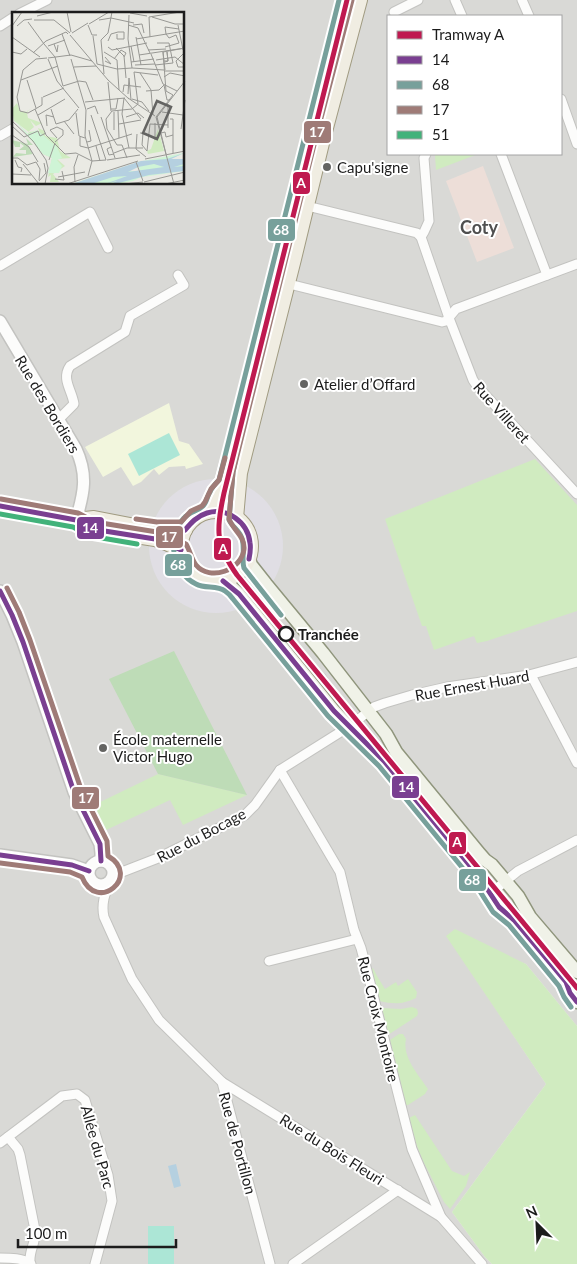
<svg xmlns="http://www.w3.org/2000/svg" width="577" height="1264" font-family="Lato,sans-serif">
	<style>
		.residential { fill: #d9d9d6; fill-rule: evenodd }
		.commercial { fill: #edded8 }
		.education { fill: #f2f6dd }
		.grass { fill: #d0ebc0 }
		.forest { fill: #bedcb7 }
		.pitch { fill: #ace6d6 }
		.plaza { fill: #e0dee4 }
		.water { fill: #b5d0e0 }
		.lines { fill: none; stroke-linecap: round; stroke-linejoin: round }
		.minor-casing { stroke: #c3c3c0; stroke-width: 11 }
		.tertiary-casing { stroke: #c3c3c0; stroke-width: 14 }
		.secondary-casing { stroke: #8f957c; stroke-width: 15 }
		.primary-casing { stroke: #a09b81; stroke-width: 16 }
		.minor { stroke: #fcfcfb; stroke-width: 9 }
		.tertiary { stroke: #fcfcfb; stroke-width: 11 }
		.secondary { stroke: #f0f2e8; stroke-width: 12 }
		.primary { stroke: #f0ede2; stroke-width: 14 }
		.tram { stroke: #c9c9c8; stroke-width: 1 }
		.bus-1-casing { stroke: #fff; stroke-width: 9 }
		.bus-2-casing { stroke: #fff; stroke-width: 9 }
		.bus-3-casing { stroke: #fff; stroke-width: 9 }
		.bus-4-casing { stroke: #fff; stroke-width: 9 }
		.bus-1 { stroke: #7a3f91; stroke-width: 5 }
		.bus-2 { stroke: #77a09b; stroke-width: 5 }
		.bus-3 { stroke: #9f7b77; stroke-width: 5 }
		.bus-4 { stroke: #42b27a; stroke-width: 5 }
		.tram-1-casing { stroke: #fff; stroke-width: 9 }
		.tram-1 { stroke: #bf1950; stroke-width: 5 }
		.poi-dot { fill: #646462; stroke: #fff; stroke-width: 2 }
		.stop-dot { fill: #fff; stroke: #1c1c1c; stroke-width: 2.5 }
		.labels { text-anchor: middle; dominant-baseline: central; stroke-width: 4; stroke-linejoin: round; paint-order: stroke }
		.poi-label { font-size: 15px; fill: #1c1c1c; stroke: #fff; text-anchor: start }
		.street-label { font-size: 15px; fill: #1c1c1c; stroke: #fff }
		.stop-label { font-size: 15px; font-weight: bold; fill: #1c1c1c; stroke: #fff; text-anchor: start }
		.quarter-label { font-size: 18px; font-weight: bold; fill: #4f4f4f; stroke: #fff }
		.inset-road { fill: none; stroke: #989894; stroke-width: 1 }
		.view { fill: #646462; fill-opacity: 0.15; stroke: #646462; stroke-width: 2.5 }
		.inset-edge { fill: none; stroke: #1c1c1c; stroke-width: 2.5 }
		.line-badge { stroke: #fff; stroke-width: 2 }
		.badge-label { font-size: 14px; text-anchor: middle; font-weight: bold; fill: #fff }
	</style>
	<rect width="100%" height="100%" fill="#eaeae4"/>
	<path class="residential" d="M0,0H577V1026L526,964L447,936L546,1084L452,1212L485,1257L492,1264H0ZM14,14H184V184H14ZM388,16H561V154H388Z"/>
	<polygon class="commercial" points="483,166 514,248 477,262 446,181"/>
	<polygon class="education" points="169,403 179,441 189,444 203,464 186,469 185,466 169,467 159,475 154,469 141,482 133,486 121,467 103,477 85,447"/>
	<g class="grass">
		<polygon points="439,154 478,154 436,170 435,155"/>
		<polygon points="535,459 577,505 577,611 487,641 477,643 474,636 434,650 426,626 422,626 385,519"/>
		<polygon points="158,774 247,795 183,825 170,800 104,831 92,806"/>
		<polygon points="455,929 526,964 577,1026 577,1264 492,1264 485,1257 452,1212 546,1084 446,936"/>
		<path d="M373,968L377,976L385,989L396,982L398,986L408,979L417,992L416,998C401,1005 394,1004 379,1001L372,969Z"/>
		<polygon points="412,1007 417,1009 418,1013 417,1016 391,1033 388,1034 382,1008 401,1009"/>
		<path d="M399,1034H403L406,1039C402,1057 418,1074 428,1089L425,1094L408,1105H406L390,1040Z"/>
		<polygon points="415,1115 452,1171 464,1176 470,1172 466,1186 450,1209 444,1202 423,1161 417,1146 409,1118"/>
	</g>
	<polygon class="forest" points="174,651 247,795 158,774 109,679"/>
	<g class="pitch">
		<polygon points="169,433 180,455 139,476 128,454"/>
		<rect x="148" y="1226" width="26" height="38"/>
	</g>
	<circle class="plaza" cx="216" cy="546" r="67"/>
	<polygon class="water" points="176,1164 181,1186 174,1188 168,1166"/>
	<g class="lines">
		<defs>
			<g id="minor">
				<polyline points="455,0 462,16"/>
				<polyline points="522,0 529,16"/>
				<polyline points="394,12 418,0"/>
				<polyline points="19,14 47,0"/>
				<polyline points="0,26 14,17"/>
				<polyline points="561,99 577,144"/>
				<polyline points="0,136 14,128"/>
				<polyline points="501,154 547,275"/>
				<polyline points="307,206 417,233 421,237 449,318 473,380 477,386 577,494"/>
				<polyline points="421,237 424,232 429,221 424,158 426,154"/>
				<polyline points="0,266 90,212 108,248"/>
				<polyline points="285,283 442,322 446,321 456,309 577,264"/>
				<path d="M58,420L74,404C72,390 61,379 70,366L125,332L130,316L184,285L178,275"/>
				<polyline points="531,675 577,763"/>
				<polyline points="280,770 340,872 354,930 361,948 365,963 412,1149 441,1217 482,1264"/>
				<polyline points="113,872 122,872 158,858 245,815 255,805 280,770 350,726 374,707 385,703 412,695 447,687 529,675 577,662"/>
				<path d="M110,881C105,893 101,904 104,917L132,979L159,1020L222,1082L270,1264"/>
				<polyline points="491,893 518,871 577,840"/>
				<polyline points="269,961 357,939"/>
				<polyline points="222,1082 441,1217"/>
				<path d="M8,1137L18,1149L20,1155L35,1230C36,1243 29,1250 30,1262"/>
				<polyline points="0,1143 62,1096 77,1094 85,1100 108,1175 112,1201 95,1264"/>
				<path d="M0,1258C10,1258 23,1258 31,1264"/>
				<polyline points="293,1264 398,1190"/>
			</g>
			<g id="tertiary">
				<path d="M0,321L76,449C88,475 84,493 76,520"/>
				<polyline points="0,591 12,615 23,642 74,792 100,844 101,853 101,861"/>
				<polyline points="0,855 72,865 89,871"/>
				<circle cx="101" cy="873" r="12"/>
			</g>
			<g id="secondary">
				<polyline points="249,559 251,565 266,584 323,653 386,734 396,752 479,853 485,860 492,865 518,896 530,917 577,972"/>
				<polyline points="223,581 228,584 239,594 334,711 368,746 384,761 480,878 499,907 514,920 566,982 570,993 577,1002"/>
			</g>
			<g id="primary">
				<polyline points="0,506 76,520 94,518 156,530 185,530"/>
				<circle cx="216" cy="546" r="35"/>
				<polyline points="207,512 212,506 217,493 226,484 347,0"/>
				<polyline points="236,518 240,473 294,259 322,143 360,0"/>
				<polyline points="76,520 92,529 155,539 166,543 181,550"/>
			</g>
		</defs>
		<use href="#minor" class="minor-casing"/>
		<use href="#tertiary" class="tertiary-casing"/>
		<use href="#secondary" class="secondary-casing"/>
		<use href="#primary" class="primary-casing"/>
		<use href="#minor" class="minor"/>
		<use href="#tertiary" class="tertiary"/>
		<use href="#secondary" class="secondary"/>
		<use href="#primary" class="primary"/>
		<polyline class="tram" points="325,674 341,701"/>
		<defs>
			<g id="bus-1">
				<polyline points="0,506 76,520 92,529 155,539 181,550"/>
				<path d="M185,530C191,523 197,516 207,513C227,507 248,522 250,543C251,548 250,554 249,559"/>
				<polyline points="223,581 239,594 334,711 384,761 480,878 499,907 514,920 566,982 570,993 577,1002"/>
				<polyline points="0,591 12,615 23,642 74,792 100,844 101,861"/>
				<polyline points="0,855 72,865 89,871"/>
			</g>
			<g id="bus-2">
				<path d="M339,0L219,480C215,484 212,487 210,492C207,496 207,502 203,506C198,511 189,512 184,518C166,538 172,572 196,584C205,589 217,585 225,591C228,593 231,596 233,599L328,716L379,766L474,882L493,912L509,925L559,986L564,997L571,1007"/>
				<path d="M236,458L233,472L229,520C232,526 238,530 241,536C246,546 241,558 244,568L281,615"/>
			</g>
			<g id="bus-3">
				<path d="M1,499L78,513L95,522L157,532L186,544C190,551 192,560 196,565C210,582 242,570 244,549C245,536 233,530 229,519L233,472L315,141L352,0"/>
				<polyline points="136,519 157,522 181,522 191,511 202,506 205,502 211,489 219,480 225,458"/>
				<path d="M0,863L70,872L82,877C97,914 142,876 108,856L107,841L81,789L30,640L19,612L7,588"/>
			</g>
			<polyline id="bus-4" points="0,514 73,527 90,536 137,544"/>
		</defs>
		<use href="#bus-1" class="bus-1-casing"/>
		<use href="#bus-2" class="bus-2-casing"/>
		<use href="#bus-3" class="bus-3-casing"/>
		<use href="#bus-4" class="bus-4-casing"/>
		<use href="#bus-1" class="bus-1"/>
		<use href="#bus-2" class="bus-2"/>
		<use href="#bus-3" class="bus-3"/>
		<use href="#bus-4" class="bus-4"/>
		<defs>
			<path id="tram-1" d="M347,0L224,493C216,529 215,544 237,575L577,988"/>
		</defs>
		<use href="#tram-1" class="tram-1-casing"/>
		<use href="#tram-1" class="tram-1"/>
	</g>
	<g class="poi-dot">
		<circle cx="327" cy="167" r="5"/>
		<circle cx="304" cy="384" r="5"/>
		<circle cx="103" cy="748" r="5"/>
	</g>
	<circle class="stop-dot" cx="286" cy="634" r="7"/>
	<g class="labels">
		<g class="poi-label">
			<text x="337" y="167">Capu'signe</text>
			<text x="314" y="384">Atelier d’Offard</text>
			<text x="113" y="739">École maternelle<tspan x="113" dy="17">Victor Hugo</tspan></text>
		</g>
		<g class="street-label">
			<text transform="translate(48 404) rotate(59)">Rue des Bordiers</text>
			<text transform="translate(502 412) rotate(48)">Rue Villeret</text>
			<text transform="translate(472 685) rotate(-10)">Rue Ernest Huard</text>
			<text transform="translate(201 835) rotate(-28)">Rue du Bocage</text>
			<text transform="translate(379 1019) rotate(76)">Rue Croix Montoire</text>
			<text transform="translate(238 1143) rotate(75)">Rue de Portillon</text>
			<text transform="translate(98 1147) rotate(74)">Allée du Parc</text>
			<text transform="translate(332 1149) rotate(32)">Rue du Bois Fleuri</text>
		</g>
		<g class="stop-label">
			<text x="298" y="634">Tranchée</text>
		</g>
		<g class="quarter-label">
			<text x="479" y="227">Coty</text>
		</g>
	</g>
	<g transform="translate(12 12)">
		<rect width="172" height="172" fill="#eaeae4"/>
		<path d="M5,91L8,99L16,100L15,99L19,97L16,99V100L15,101L16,106L30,111L24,114L18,108L22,115L16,120L27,119L26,116L33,119V124L45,126L48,139L59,146L45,147L53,154L41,162L47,170H38L39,163L36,165L40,146L31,142L15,123L17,120L2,109L0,97ZM146,117L152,139L136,142L135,139L139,137Z" fill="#d0ebc0"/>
		<path d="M14,126L21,133H16L21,142L1,145L4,141L14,142V138H7L12,134L8,131V135H3L0,128L16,132Z" fill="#bedcb7"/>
		<path d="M0,105L16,122L25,118L45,135L50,146L45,148L50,154L47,161H36L40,146L31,142ZM172,141L159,147H172V159L130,165L125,150ZM124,151L116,159H127L129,165L121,169L105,172H59Z" fill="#cff4d6"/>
		<path d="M172,141L159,147H172V152L162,155L172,154V159L137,163L103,172H99L105,169L93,172L115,164L101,165L79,172H60L129,149L155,147ZM142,152L152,155L116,160L126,155Z" fill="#b5d0e0" fill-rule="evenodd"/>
		<path class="inset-road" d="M55,0L59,20M118,1L135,4M117,3L116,27L120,56M25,4L41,0M137,5L138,25M137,5L168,0M140,5L163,12H173M22,8H42L58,21M87,8L99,6L122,11M16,10L32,32M77,12L97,0M76,13L80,23H85M116,13L126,16L138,41M121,13L130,12L132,21M166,13L171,38M0,14L10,0M5,14L12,8L20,7M60,21L76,11M50,22L58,44M154,22L153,15L167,17M58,23L96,68L117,87M81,24L85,52M0,25L28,45M124,25L129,53M124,27L173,19M96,29L99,22L106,20H112V27H105V22M145,31H157L161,51M32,32L43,45L51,74M42,32L45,40L46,33M36,34L53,28M119,34L122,50M96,35L100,38L135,31M153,35L167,31L164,23L157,26L154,22M104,36L112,44L114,66M136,38L154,37M0,40L9,42L15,37M92,40L105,48L107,78M151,40L153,58M21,41L34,29L54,20L56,22M139,42L151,72M127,43L173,36M36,46L59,43L80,49M36,47L45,69L67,96M59,47L74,98L73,124L80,149L76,164M102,47L109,38L114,41L112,45M144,48L163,45L173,53M93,49L99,52L93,45M152,49H156L155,40L156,49L153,50M119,50L142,47M85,52L105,57L120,56M123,53L143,52M143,53L161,51M62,55L84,54M171,55H166L164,49L173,40M120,56L152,58M11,58L5,85L8,99L16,101L25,96L30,93V85M11,58L24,47L35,46M153,59H173M122,60L146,63M128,61L139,78L141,103M92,62L89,28L96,21L100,0M152,65L158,61L173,64M117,66L119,88M9,68L46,54M15,68L24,96M96,70L99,99M151,72L165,79M152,73L155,88H158M51,74L67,69L74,70L81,88M134,79L147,78L152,73M111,80L112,73L129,75M116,82L117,66M31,85L52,76M112,86L110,102L117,136M112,86L129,107M116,86L143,104M120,87L130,90L137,99M73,90L113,86M156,92V116M23,97L34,123L53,142L64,141L80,149L94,148M39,97L44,112M75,97L83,94L86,102M99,97H104L106,86M100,99L120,97L126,92L122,60M100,99L94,107L95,117L105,133H110L115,146M106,99L107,126M150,100L171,103M64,101L67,124L73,126M26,103L53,87M79,103L94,148M89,105L103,146M114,105L126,101L132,106M158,107H161V141M0,109L21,129L34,148L36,156L33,172M52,109L62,122M143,111V128M44,112L57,108L66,97M107,112L129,108M138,112L156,113M0,114L12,125L26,119L28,124L34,121M35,114L34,103L42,105M45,115L38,118L45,126M169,117L173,88M102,118V100M128,121H131L130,133L135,139M149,121L153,120L154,125L161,123M125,122L124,137L134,145M0,123L17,135L26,150M68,125V134L76,136L120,122M43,130L51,123V118L45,115M75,130L79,129L77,118M84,134L88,149M99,135L95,137L97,143L102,142M135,139L138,112M102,141L115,136H131M154,142L145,105L173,69M0,146H6L15,153L24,150L28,157L27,168M133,147L173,139M3,148L6,155L10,156L9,160M37,148L43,131M95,148L128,143M124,150L131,169M11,152L27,172M0,162L19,163M46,165L73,160M43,167L52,168L50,159M27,169L34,161L32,151M63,170L62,155L66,143M132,170L173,160M55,172L126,149M112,172L131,170M153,172L173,168M162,172L144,105L161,83L154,79L151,40L173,36"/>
		<path class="view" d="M145,89L159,95L145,127L131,121Z"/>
		<rect width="172" height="172" class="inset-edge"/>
	</g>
	<g class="line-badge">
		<rect x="303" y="120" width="29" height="24" rx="5" fill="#9f7b77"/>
		<rect x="292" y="171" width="19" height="24" rx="5" fill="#bf1950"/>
		<rect x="267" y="218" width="29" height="24" rx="5" fill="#77a09b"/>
		<rect x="76" y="516" width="29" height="24" rx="5" fill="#7a3f91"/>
		<rect x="155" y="525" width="29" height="24" rx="5" fill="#9f7b77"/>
		<rect x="213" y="537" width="19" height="24" rx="5" fill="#bf1950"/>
		<rect x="164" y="553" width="29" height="24" rx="5" fill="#77a09b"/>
		<rect x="391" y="775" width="29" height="24" rx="5" fill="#7a3f91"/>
		<rect x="71" y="786" width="29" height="24" rx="5" fill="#9f7b77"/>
		<rect x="448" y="831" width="19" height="24" rx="5" fill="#bf1950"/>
		<rect x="458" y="868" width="29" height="24" rx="5" fill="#77a09b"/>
	</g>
	<g class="badge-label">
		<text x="317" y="137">17</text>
		<text x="301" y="188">A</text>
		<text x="281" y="235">68</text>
		<text x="90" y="533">14</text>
		<text x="169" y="542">17</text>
		<text x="223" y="554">A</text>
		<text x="178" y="570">68</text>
		<text x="406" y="792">14</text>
		<text x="86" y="803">17</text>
		<text x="457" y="847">A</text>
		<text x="472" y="885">68</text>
	</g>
	<rect x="387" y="15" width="175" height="140" fill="#ffffff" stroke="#a4a4a4"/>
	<rect x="397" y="31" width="25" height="8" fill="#bf1950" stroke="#a4a4a4"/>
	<text x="432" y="40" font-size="15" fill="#1c1c1c">Tramway A</text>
	<rect x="397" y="56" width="25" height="8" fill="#7a3f91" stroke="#a4a4a4"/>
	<text x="432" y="65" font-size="15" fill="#1c1c1c">14</text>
	<rect x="397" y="81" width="25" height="8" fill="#77a09b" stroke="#a4a4a4"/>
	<text x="432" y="90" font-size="15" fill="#1c1c1c">68</text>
	<rect x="397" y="106" width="25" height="8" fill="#9f7b77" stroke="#a4a4a4"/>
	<text x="432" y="115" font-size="15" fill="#1c1c1c">17</text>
	<rect x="397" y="131" width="25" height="8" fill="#42b27a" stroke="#a4a4a4"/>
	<text x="432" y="140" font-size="15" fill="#1c1c1c">51</text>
	<g transform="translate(537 1224) rotate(336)" stroke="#ffffff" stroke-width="4" paint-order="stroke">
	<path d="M0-4L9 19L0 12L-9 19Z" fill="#1c1c1c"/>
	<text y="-8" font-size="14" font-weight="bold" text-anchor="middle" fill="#1c1c1c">N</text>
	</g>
	<path d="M18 1239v8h158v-8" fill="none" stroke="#1c1c1c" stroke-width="2.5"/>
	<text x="25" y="1239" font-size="15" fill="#1c1c1c" stroke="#ffffff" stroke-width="4" paint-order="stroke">100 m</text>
</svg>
